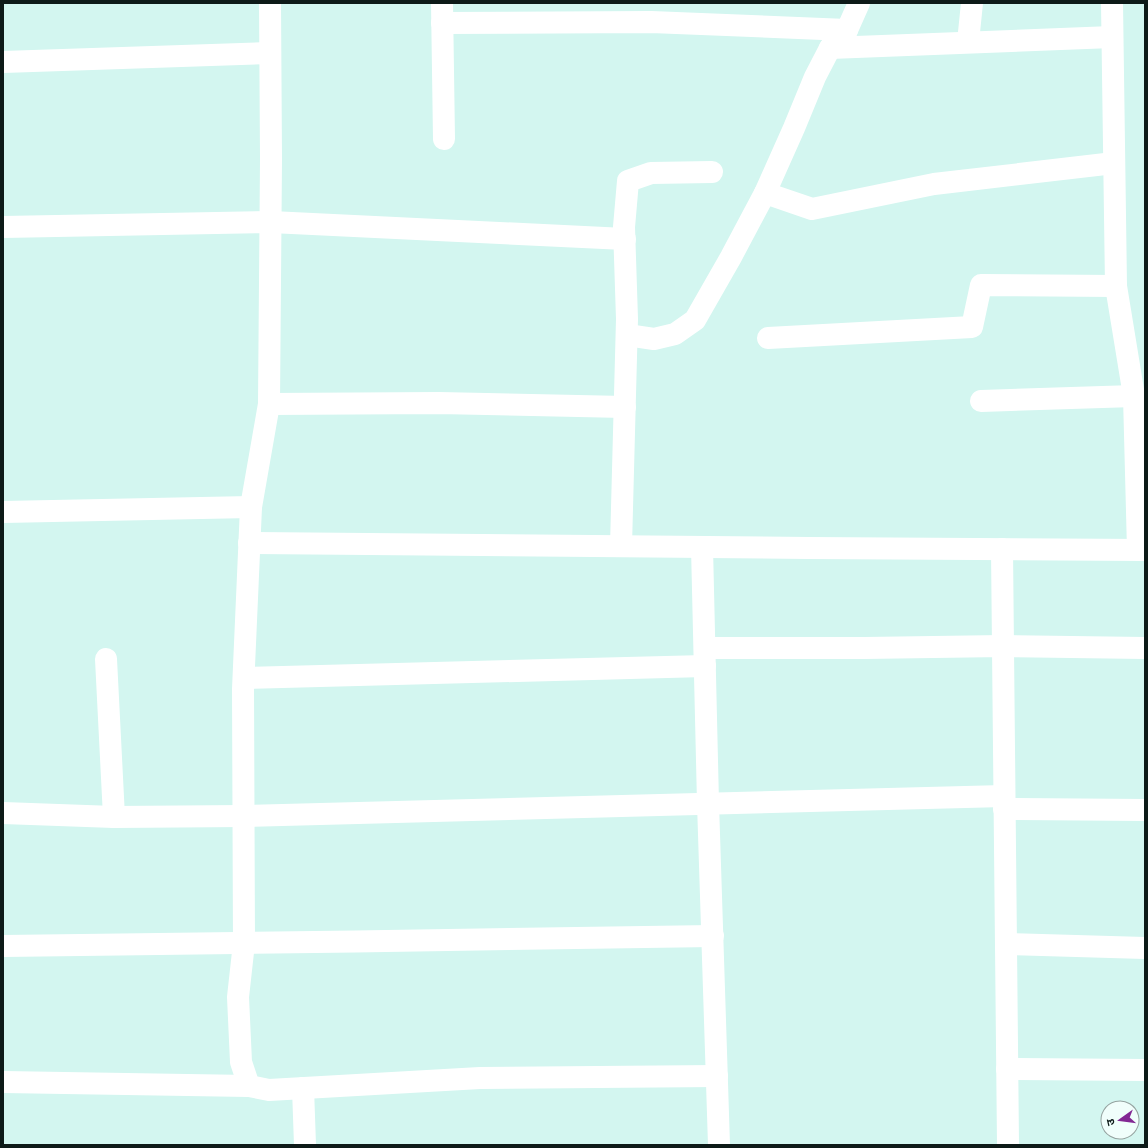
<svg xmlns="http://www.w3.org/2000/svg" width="1148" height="1148" font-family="'Public Sans','Noto Sans Devanagari',sans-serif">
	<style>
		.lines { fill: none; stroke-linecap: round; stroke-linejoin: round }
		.minor { stroke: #fff; stroke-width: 22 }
	</style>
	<rect width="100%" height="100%" fill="#d3f6f0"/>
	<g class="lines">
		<g class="minor">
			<polyline points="270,3 271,159 269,404 251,507 243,689 244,943 238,997 241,1062 249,1086 269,1090 480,1078 717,1076"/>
			<polyline points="442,3 444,139"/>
			<polyline points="1112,3 1116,286 1134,396 1138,550"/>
			<polyline points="442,23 651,22 847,30"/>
			<polyline points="968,42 972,3"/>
			<polyline points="830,48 1112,37"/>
			<polyline points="3,62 270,53"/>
			<polyline points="765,193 812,209 934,184 1114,163"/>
			<polyline points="3,227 271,222 625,239"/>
			<polyline points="627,335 654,339 675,334 695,320 731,257 765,193 794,128 815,77 830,48 847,30 859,3"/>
			<polyline points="768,338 972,327 981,285 1116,286"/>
			<polyline points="981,401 1134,396"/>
			<polyline points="269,404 439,403 625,407"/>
			<polyline points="3,512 251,507"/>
			<polyline points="249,543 809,548 1145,550"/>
			<polyline points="621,546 627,319 624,227 628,181 651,173 712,172"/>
			<polyline points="702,547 708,803 719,1145"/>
			<polyline points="1002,549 1008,1145"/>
			<polyline points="705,648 864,648 1003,646 1145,648"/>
			<polyline points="106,659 114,817"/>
			<polyline points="244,678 705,666"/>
			<polyline points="1004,809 1145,810"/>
			<polyline points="3,813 114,817 244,816 1004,796"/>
			<polyline points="1006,944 1145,948"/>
			<path d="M3,946C240,944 476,939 713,936"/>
			<polyline points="1007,1069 1145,1070"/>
			<polyline points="3,1082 249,1086"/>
			<polyline points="303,1088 305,1145"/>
		</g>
	</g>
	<rect width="1148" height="1148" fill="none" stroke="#0d1a18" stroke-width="8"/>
	<g transform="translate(1120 1120) rotate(256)"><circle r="19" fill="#f0fefb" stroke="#95a3a0"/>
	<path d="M0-3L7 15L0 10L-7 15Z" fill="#822793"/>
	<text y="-6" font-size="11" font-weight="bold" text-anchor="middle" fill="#0d1a18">उ</text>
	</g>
</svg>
